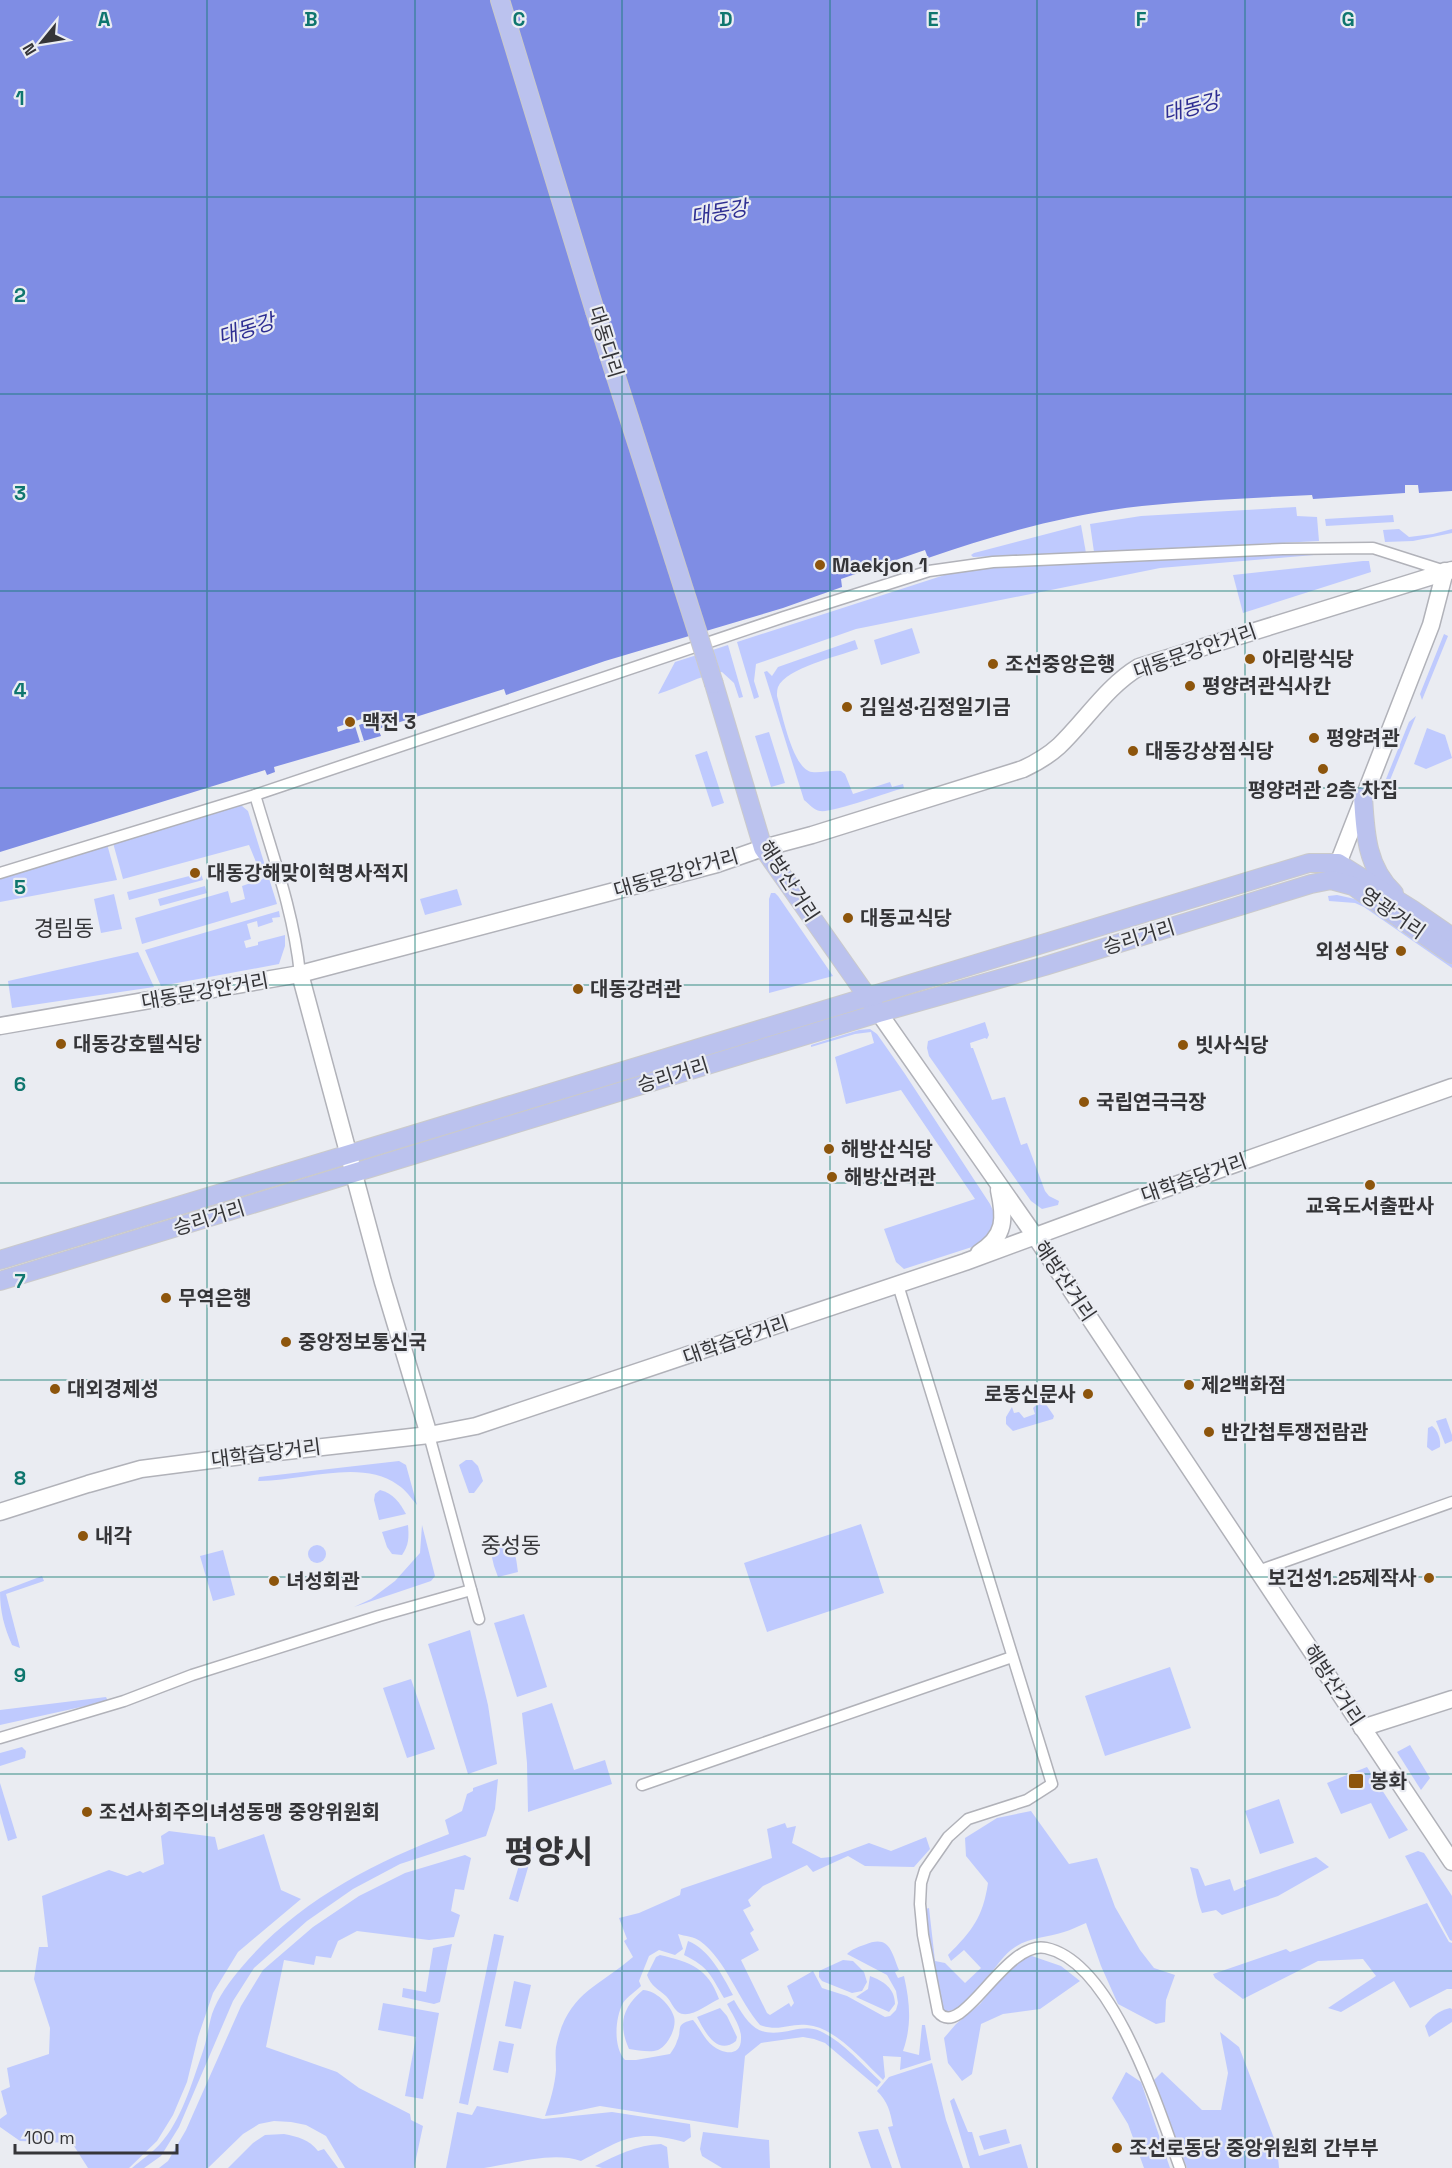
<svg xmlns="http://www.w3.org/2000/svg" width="1452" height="2168" font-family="'Space Grotesk','Noto Sans KR',sans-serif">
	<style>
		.green { fill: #bfcafe }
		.water { fill: #7f8de4 }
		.pier { fill: #eaecf2 }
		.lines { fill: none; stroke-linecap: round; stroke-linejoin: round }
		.street-casing { stroke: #b1b2b9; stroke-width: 13 }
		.secondary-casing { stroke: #b1b2b9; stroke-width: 19 }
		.primary-casing { stroke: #cacacb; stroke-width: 20 }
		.street { stroke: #fff; stroke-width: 10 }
		.secondary { stroke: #fff; stroke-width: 16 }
		.primary { stroke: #bbc2ee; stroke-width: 18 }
		.primary-bridge-casing { stroke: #cacacb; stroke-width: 20; stroke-linecap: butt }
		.primary-bridge { stroke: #bbc2ee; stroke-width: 18 }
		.grid { fill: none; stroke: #0f766e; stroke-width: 1.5; stroke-opacity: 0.55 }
		.poi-dot { fill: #8d550c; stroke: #eaecf2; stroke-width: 2 }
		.labels { text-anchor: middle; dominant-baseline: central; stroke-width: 4.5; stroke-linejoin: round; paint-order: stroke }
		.street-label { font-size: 20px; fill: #353538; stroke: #eaecf2 }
		.poi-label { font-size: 20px; font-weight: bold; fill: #353538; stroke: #eaecf2; text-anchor: start }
		.water-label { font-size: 21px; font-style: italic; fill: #2e2e92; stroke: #eaecf2 }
		.quarter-label { font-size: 22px; fill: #353538; stroke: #eaecf2 }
		.town-label { font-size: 32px; font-weight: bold; fill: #353538; stroke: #eaecf2 }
		.grid-label { font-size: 20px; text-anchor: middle; font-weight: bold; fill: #0f766e; stroke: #eaecf2; stroke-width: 4.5; stroke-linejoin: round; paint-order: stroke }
	</style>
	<rect width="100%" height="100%" fill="#eaecf2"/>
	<g class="green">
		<polygon points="1296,507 1297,516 1317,517 1319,541 1094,552 1090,524 1141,516"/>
		<polygon points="1393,515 1394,522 1326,526 1325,519"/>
		<polygon points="1081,525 1086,553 973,557 971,555 974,553"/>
		<polygon points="1399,529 1409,537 1433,534 1452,529 1452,533 1413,541 1385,542 1383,530"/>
		<polygon points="1349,552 1160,568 856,629 756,664 754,681 759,697 754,699 737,642 957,571 996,567"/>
		<polygon points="1363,561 1369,561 1371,572 1243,613 1233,575"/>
		<polygon points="912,628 920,653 881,665 874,640"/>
		<polygon points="1444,634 1448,636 1422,700 1420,694"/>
		<path d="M855,640L858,649C839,656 786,668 778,687C777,690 777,693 777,696C782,713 793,770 812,772C821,773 831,770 841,771L845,774L853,794L890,782L892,787L903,784L904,788C888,792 833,813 820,811C814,810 809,804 804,800L764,672L767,671L772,676L778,667Z"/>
		<path d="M728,645L743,697L739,698L734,683L722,672C699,676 680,687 658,694L675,662Z"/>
		<polygon points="1416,716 1388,785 1384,784 1409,722"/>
		<polygon points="1427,728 1445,735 1452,758 1426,769 1414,764"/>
		<polygon points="769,732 785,783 771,787 755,736"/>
		<polygon points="707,751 724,803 712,807 695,755"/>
		<polygon points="237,805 242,806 248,811 277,904 142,944 135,918 228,891 231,903 245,899 242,886 263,879 249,845 123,879 113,843"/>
		<polygon points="107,844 117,880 0,902 0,876"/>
		<polygon points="201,873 203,880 129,900 127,892"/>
		<polygon points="205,886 207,893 160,906 158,899"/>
		<polygon points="457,889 462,905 425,915 420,899"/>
		<polygon points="771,893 775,893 778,896 833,976 769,993 769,899"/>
		<polygon points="114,894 122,929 101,933 94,899"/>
		<polygon points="1337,895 1355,899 1366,905 1452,962 1452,968 1364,907 1355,903 1329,901 1328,896"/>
		<polygon points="279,911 280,917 272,918 273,922 258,927 257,921 247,924 251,939 244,941 246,948 258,945 258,942 285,935 285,946 279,964 161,986 145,950"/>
		<polygon points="138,952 154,987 12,1008 8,981"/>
		<polygon points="985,1022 989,1035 987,1039 985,1038 970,1043 971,1048 973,1048 992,1100 1005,1097 1021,1145 1027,1143 1045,1191 1049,1196 1059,1201 1058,1205 1042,1209 1031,1201 929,1056 927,1048 928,1041"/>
		<polygon points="870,1029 877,1034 905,1074 990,1204 996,1217 993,1233 975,1246 904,1269 896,1262 884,1229 975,1199 901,1090 846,1104 835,1057 874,1043 871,1032 855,1034 811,1047 811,1045 859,1030"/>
		<polygon points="1041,1397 1054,1416 1053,1419 1013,1431 1006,1424 1006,1417 1012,1407 1014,1413 1019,1412 1024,1418 1035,1414 1033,1408 1038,1403 1036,1398"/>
		<polygon points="1446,1418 1452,1435 1452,1441 1445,1444 1436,1421"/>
		<path d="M1432,1426C1438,1430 1441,1440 1440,1447L1432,1451L1427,1447L1428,1428Z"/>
		<polygon points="466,1460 472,1460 478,1466 483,1481 474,1493 469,1493 459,1465"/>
		<path d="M399,1461L406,1465L417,1505C411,1498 406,1490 398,1485C361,1458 300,1482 258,1481L259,1477Z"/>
		<path d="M380,1490C393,1493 400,1503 406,1514L379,1520L374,1500L375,1494Z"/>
		<polygon points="861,1524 884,1593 767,1632 744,1563"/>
		<path d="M408,1525C409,1537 409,1545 402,1555L392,1554L387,1547L382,1532Z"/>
		<polygon points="422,1525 435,1576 431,1581 354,1607 371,1599 395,1581 420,1553"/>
		<circle cx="317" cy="1554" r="9"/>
		<path d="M504,1545C517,1550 516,1559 518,1572L498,1577L494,1566L490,1549Z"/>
		<polygon points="223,1550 235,1595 213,1601 200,1556"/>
		<path d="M42,1576L44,1581L6,1594L20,1648L12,1645C4,1627 0,1611 0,1592Z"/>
		<polygon points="524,1614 547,1687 517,1697 494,1623"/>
		<polygon points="470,1630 488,1705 497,1764 468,1774 428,1644"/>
		<polygon points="1170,1667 1191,1728 1105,1756 1085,1696"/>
		<polygon points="411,1679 435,1749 407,1758 383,1688"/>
		<polygon points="106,1697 108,1701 0,1725 0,1710"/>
		<polygon points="552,1703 574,1770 605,1760 612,1784 528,1812 527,1763 522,1713"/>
		<polygon points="1410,1745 1430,1778 1421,1790 1397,1752"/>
		<polygon points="22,1747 26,1751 25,1758 0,1766 0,1753"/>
		<polygon points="1367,1767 1408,1830 1389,1839 1371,1803 1341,1814 1327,1783"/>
		<path d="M498,1779L495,1809L486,1836L400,1864L353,1889L307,1921L254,1968L233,2001L179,2127L161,2156L144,2168H132C141,2160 152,2153 160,2144C181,2121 192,2083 202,2054C207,2041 208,2027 212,2014C218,1997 230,1981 241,1968C294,1904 372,1863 449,1834L445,1820L462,1811L467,1794L473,1791V1788Z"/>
		<polygon points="0,1783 17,1838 8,1841 0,1813"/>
		<polygon points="1279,1799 1294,1843 1260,1854 1245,1811"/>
		<path d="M1031,1811L1069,1864L1097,1858L1115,1907L1140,1950L1154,1968L1175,1975L1166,2000L1165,2022L1156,2024L1118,2004L1101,1966L1086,1923C1078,1926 1071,1930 1064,1932C1046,1938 1027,1937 1011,1950C992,1965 970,2014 944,2011L940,2007L926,1937L925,1909L929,1908L935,1961L945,1963L965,1983L981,1968L964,1950L951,1961L948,1955C972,1931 983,1917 988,1883L966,1856L965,1838L997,1818Z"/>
		<path d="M785,1823L787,1828L796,1826L792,1843L821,1858L831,1857L869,1843L891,1851L926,1837L930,1849L914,1867L865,1866L848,1856L813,1872L807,1865L763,1886L748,1900L751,1906L743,1910L754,1930L750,1933L759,1950L741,1960L767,2013L770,2015L789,2003L791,2007L794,2003L787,1986L813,1971L822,1988L847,1996L885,2017L890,2016L896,2010L898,2003L896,1991L887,1975L847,1954C852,1949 858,1947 864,1945C889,1934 891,1950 899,1970L895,1972L898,1978L904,1976C910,2003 912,2025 903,2051L919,2055L922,2025H925L931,2060L900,2070L901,2057L883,2056L885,2077L883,2080C863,2061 835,2027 807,2025C789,2023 780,2032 760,2025C739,2001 726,1960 700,1941C695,1937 685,1936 678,1934L683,1949L675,1955L659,1950L649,1956L639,1981L641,1986C636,1991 627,1997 623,2003C615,2018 613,2047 625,2060H636L670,2054C673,2050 676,2045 677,2041C683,2029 674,2024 693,2020C700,2028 704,2039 713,2046C723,2054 741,2057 741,2039C742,2028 732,2014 727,2004L734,2000C751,2029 759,2038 793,2030C802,2028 812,2027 820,2031C844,2042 862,2065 881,2082L877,2087L825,2043L814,2039L803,2037L761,2043L745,2056L738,2128L600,2106L562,2114L545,2116C550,2102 555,2085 556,2070C556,2062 555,2054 556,2047C567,1993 597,1988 633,1957L624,1941L627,1939L619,1918L639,1913L680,1895L681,1889L772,1858L767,1829Z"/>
		<polygon points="169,1831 215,1837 218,1850 264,1834 281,1890 301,1899 238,1952 213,1993 198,2037 187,2082 173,2115 157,2141 129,2168 88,2168 72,2143 20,2141 0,2127 0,2119 7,2114 1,2091 10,2087 7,2068 49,2054 50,2028 34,1979 39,1947 48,1947 42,1896 109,1870 127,1876 140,1871 143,1873 164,1864 161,1836"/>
		<polygon points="525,1845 534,1847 518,1902 509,1899"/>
		<polygon points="1418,1851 1424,1853 1452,1896 1452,1941 1450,1940 1405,1856"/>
		<polygon points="465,1855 471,1858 464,1890 455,1889 451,1911 460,1915 454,1937 429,1940 357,1931 338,1941 331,1958 316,1956 314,1965 284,1960 266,2047 337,2072 359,2088 410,2114 411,2120 423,2126 414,2168 345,2168 326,2136 306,2125 291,2122 274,2121 259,2124 243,2134 208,2168 159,2168 168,2161 186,2130 241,2006 263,1970 313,1927 359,1896 405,1873"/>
		<path d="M1316,1857L1329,1867L1278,1896L1222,1915L1216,1910L1202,1913C1196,1897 1195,1883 1190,1867L1198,1869L1205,1886L1230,1879L1234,1891L1246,1886L1244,1881Z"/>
		<polygon points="1427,1903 1449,1942 1452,1943 1452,1989 1447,1989 1410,2008 1394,1981 1341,2012 1328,2008 1376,1976 1363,1959 1318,1961 1243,1999 1215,1978 1213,1974 1286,1949 1290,1952"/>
		<polygon points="494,1934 504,1936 468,2105 459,2103"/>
		<path d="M688,1941C710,1950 722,1975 733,1995L724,1998C711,1976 709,1967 684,1955Z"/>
		<polygon points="452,1944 440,2002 434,2004 402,1997 403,1988 426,1992 433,1948"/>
		<path d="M660,1955C690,1962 708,1968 719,1999C708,2004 689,2020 678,2012C673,2008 671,2001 666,1996C658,1989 651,1986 647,1975L656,1957Z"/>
		<polygon points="1029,1955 1061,1966 1080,1981 1040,2009 1003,2014 981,2024 972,2074 962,2081 948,2063 944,2038 956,2024 980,2004 1015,1961"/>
		<polygon points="843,1960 853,1961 864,1972 867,1982 862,1991 852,1993 822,1981 819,1977 819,1971"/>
		<path d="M870,1976C883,1981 895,1988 895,2004L889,2012L856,1997L868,1989Z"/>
		<polygon points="514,1981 531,1985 521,2029 505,2026"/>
		<path d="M643,1990C655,1990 671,2005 674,2017C677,2027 668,2046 658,2050C650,2053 638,2050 629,2049C618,2024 622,2008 643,1990Z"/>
		<polygon points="383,2003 439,2013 423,2099 405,2096 416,2037 378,2030"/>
		<path d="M720,2008L727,2016L737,2037L736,2041C717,2056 705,2032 697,2017Z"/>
		<path d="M1450,2008L1452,2009V2022L1429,2037L1425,2026C1432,2016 1438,2011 1450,2008Z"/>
		<polygon points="1220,2032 1239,2047 1277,2146 1279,2168 1187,2168 1154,2080 1162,2072 1202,2110 1221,2110 1228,2073"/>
		<polygon points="499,2041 514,2044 508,2073 493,2070"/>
		<path d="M932,2063L946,2120L963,2168H901L888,2127L893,2126C890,2111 888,2102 877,2091L889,2077Z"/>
		<polygon points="1126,2072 1141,2082 1170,2168 1144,2168 1128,2124 1112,2098"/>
		<polygon points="954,2098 968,2132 972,2132 979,2156 1021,2144 1028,2168 970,2168 950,2101"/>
		<path d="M477,2106L543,2119L612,2112L690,2124L691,2137L684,2142C635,2129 625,2138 581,2161C552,2151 514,2164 484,2168C472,2168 459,2168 446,2168L457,2112L472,2115Z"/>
		<polygon points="878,2129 892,2168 871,2168 858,2132"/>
		<polygon points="1006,2129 1010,2143 984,2150 979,2136"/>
		<polygon points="703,2132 769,2140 770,2168 722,2168 702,2156 700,2149"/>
		<path d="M284,2134C298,2137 309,2139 318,2151L324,2149L338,2168H228L253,2143L265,2135Z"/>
		<path d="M661,2144L667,2147L669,2168H602L595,2166C617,2155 637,2145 661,2144Z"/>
	</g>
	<path class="water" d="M0,0H1452V491L1419,493L1418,485H1405V493L1313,499L1312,495C1255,498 1198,500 1142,506C1069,514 997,534 928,558L925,550L841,579L842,587L783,608L605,661L506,695L504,689L381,728L379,731L381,736L274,767L275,772L267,775L265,770L0,852Z"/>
	<polygon class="pier" points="383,712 384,716 359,725 364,741 360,742 355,726 338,732 337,727"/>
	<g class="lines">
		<defs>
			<g id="street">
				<path d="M255,795C272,853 294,913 300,974"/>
				<polyline points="0,873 255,795 784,617 929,571 993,562 1283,549 1373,548 1445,571"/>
				<path d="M898,1285L1052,1784L1027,1800L968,1819L948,1837L925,1870L921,1883L920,1904L923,1935L938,2012C962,2042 1005,1939 1046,1948C1113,1962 1159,2110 1180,2168"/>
				<polyline points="429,1435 479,1619"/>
				<polyline points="1258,1571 1452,1502"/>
				<polyline points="0,1738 124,1701 192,1675 379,1616 471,1590"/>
				<polyline points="642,1785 1012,1657"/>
			</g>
			<g id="secondary">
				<polyline points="1334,874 1431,625 1445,571"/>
				<polyline points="300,974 383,1282 429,1435"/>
				<polyline points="879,1013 1035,1236 1452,1862"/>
				<path d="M0,1026L300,974L717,864L763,848L812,835L1023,769C1036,763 1048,756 1059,746C1086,720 1107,686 1139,667L1452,570"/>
				<path d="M979,1253C1006,1236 1005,1218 999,1190"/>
				<polyline points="0,1512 88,1484 141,1469 234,1457 429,1435 476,1426 965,1262 1136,1199 1452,1087"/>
				<polyline points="1362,1728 1452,1699"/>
			</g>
			<g id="primary">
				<polyline points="500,0 595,311"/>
				<polyline points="714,684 763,848 874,1006"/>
				<path d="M1363,796C1365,831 1366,867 1394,893"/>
				<polyline points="0,1260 1309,863 1338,863 1413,910 1452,937"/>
				<polyline points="0,1281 691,1070 879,1013 1045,966 1311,884 1331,880 1353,886 1452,954"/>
			</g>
		</defs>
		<use href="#street" class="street-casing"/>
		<use href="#secondary" class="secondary-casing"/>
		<use href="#primary" class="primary-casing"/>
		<use href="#street" class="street"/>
		<use href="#secondary" class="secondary"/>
		<use href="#primary" class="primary"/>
		<defs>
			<polyline id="primary-bridge" points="595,311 714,684"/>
		</defs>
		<use href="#primary-bridge" class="primary-bridge-casing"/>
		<use href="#primary-bridge" class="primary-bridge"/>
	</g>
	<path class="grid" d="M207,0V2168M415,0V2168M622,0V2168M830,0V2168M1037,0V2168M1245,0V2168M0,197H1452M0,394H1452M0,591H1452M0,788H1452M0,985H1452M0,1183H1452M0,1380H1452M0,1577H1452M0,1774H1452M0,1971H1452"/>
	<g class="poi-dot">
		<circle cx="820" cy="565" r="6"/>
		<circle cx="1250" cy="659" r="6"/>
		<circle cx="993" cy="664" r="6"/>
		<circle cx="1190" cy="686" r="6"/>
		<circle cx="847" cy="707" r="6"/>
		<circle cx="350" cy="722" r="6"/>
		<circle cx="1314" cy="738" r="6"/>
		<circle cx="1133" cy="751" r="6"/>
		<circle cx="1323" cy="769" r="6"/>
		<circle cx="195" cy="873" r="6"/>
		<circle cx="848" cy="918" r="6"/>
		<circle cx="1401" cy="951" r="6"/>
		<circle cx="578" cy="989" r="6"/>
		<circle cx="61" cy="1044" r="6"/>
		<circle cx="1183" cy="1045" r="6"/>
		<circle cx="1084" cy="1102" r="6"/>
		<circle cx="829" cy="1149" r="6"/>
		<circle cx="832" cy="1177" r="6"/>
		<circle cx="1370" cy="1185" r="6"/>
		<circle cx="166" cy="1298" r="6"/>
		<circle cx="286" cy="1342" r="6"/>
		<circle cx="1189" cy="1385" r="6"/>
		<circle cx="55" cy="1389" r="6"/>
		<circle cx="1088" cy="1394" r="6"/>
		<circle cx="1209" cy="1432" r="6"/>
		<circle cx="83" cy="1536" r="6"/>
		<circle cx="1429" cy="1578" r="6"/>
		<circle cx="274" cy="1581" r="6"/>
		<rect x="1348" y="1773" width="16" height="16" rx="3"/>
		<circle cx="87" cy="1812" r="6"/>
		<circle cx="1117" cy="2148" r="6"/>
	</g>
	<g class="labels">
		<g class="street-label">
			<text transform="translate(606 342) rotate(73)">대동다리</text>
			<text transform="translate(1195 651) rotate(-19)">대동문강안거리</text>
			<text transform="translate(676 873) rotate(-16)">대동문강안거리</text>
			<text transform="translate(789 881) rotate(57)">해방산거리</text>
			<text transform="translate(1393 913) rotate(35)">영광거리</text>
			<text transform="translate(1139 937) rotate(-17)">승리거리</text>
			<text transform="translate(205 991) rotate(-10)">대동문강안거리</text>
			<text transform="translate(673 1075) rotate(-17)">승리거리</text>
			<text transform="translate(1194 1178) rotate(-19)">대학습당거리</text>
			<text transform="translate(209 1218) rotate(-17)">승리거리</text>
			<text transform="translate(1065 1281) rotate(56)">해방산거리</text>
			<text transform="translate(736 1340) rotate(-19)">대학습당거리</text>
			<text transform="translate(266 1453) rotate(-7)">대학습당거리</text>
			<text transform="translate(1334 1685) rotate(57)">해방산거리</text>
		</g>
		<g class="poi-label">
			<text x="832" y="565">Maekjon 1</text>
			<text x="1262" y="659">아리랑식당</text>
			<text x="1005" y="664">조선중앙은행</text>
			<text x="1202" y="686">평양려관식사칸</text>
			<text x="859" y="707">김일성·김정일기금</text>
			<text x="362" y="722">맥전 3</text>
			<text x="1326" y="738">평양려관</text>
			<text x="1145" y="751">대동강상점식당</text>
			<text x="1323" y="790" text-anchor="middle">평양려관 2층 차집</text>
			<text x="207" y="873">대동강해맞이혁명사적지</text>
			<text x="860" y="918">대동교식당</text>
			<text x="1389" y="951" text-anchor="end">외성식당</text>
			<text x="590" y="989">대동강려관</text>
			<text x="73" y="1044">대동강호텔식당</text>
			<text x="1195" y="1045">빗사식당</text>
			<text x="1096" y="1102">국립연극극장</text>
			<text x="841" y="1149">해방산식당</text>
			<text x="844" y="1177">해방산려관</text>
			<text x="1370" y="1206" text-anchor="middle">교육도서출판사</text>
			<text x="178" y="1298">무역은행</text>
			<text x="298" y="1342">중앙정보통신국</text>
			<text x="1201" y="1385">제2백화점</text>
			<text x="67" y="1389">대외경제성</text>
			<text x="1076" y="1394" text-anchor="end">로동신문사</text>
			<text x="1221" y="1432">반간첩투쟁전람관</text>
			<text x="95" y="1536">내각</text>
			<text x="1417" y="1578" text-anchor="end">보건성1.25제작사</text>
			<text x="286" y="1581">녀성회관</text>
			<text x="1370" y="1781">봉화</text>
			<text x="99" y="1812">조선사회주의녀성동맹 중앙위원회</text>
			<text x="1129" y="2148">조선로동당 중앙위원회 간부부</text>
		</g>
		<g class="water-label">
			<text transform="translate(1191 107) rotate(-15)">대동강</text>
			<text transform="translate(719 212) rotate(-10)">대동강</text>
			<text transform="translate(246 329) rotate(-17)">대동강</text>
		</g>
		<g class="quarter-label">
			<text x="64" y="928">경림동</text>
			<text x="511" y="1545">중성동</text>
		</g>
		<g class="town-label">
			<text x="549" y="1852">평양시</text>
		</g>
	</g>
	<g class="grid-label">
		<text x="104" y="26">A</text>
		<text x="311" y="26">B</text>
		<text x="519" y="26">C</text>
		<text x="726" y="26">D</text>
		<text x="933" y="26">E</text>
		<text x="1141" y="26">F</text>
		<text x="1348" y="26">G</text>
		<text x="20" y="105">1</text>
		<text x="20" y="302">2</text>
		<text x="20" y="500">3</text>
		<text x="20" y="697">4</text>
		<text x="20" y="894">5</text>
		<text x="20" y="1091">6</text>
		<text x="20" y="1288">7</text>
		<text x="20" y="1485">8</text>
		<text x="20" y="1682">9</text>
	</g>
	<g transform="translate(42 42) rotate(240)" stroke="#eaecf2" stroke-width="4.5" paint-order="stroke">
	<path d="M0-4.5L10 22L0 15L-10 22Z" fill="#353538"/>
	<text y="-9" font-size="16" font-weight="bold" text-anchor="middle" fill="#353538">N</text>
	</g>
	<path d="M15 2144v9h162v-9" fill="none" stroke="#353538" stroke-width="3"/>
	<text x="24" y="2144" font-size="18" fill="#353538" stroke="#eaecf2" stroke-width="4.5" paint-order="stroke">100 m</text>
</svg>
